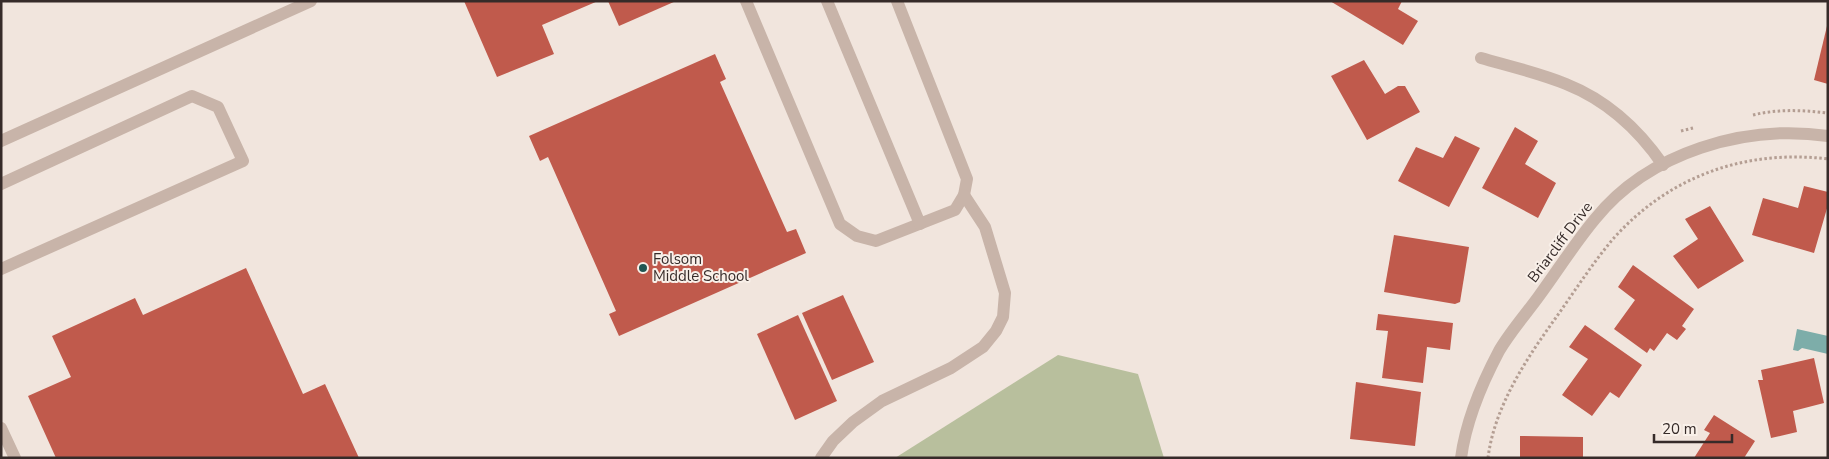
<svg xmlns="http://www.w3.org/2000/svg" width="1829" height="459" font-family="'Nunito Sans',sans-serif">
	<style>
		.green { fill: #b8bf9d }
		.water { fill: #7dada9 }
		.building { fill: #c05a4c }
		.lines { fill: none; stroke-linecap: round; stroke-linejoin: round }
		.path { stroke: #b49e93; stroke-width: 3; stroke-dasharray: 2.5 2.5; stroke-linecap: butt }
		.minor { stroke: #c8b4a9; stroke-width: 12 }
		.poi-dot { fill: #205552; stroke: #f9f0e9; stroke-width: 2 }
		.labels { text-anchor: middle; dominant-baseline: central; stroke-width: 4; stroke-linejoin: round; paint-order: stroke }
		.street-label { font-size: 15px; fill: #362b29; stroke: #f9f0e9 }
		.poi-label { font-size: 15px; fill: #362b29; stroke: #f9f0e9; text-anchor: start }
	</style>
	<rect width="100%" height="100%" fill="#f1e5dd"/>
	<polygon class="green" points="1058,355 1138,374 1164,458 895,458"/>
	<polygon class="water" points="1797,329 1828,336 1828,354 1802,348 1798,351 1793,350"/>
	<g class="building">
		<polygon points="464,1 598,1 542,25 554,54 497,77"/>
		<polygon points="608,1 676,1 619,26"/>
		<polygon points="1330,1 1402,1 1398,9 1418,21 1403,45"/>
		<polygon points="1827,26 1828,26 1828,84 1814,80"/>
		<polygon points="715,54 726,79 720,82 787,232 796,229 806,253 619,336 609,314 616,311 548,157 540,161 529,136"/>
		<polygon points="1364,60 1385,94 1398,86 1405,86 1420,112 1367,140 1331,76"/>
		<polygon points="1515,127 1538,141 1525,164 1556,183 1538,218 1482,188"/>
		<polygon points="1455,136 1480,148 1449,207 1398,181 1416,147 1443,158"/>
		<polygon points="1804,186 1828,192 1828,205 1814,253 1752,235 1763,198 1798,208"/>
		<polygon points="1710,206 1744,261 1698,289 1673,256 1698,239 1685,219"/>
		<polygon points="1394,235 1469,247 1460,302 1455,304 1384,292"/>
		<polygon points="1633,265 1694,309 1682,326 1686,329 1677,340 1667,333 1654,351 1650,348 1647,353 1614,329 1635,300 1618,287"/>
		<polygon points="246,268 303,394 325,384 359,458 56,458 28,396 71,377 52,336 135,298 143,315"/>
		<polygon points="843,295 874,362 832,380 802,313"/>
		<polygon points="1378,314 1453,323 1450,350 1427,347 1423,383 1382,378 1388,331 1376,330"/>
		<polygon points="798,315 837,401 795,420 757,334"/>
		<polygon points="1585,325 1642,365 1619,398 1610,392 1592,416 1562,395 1588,359 1569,347"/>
		<polygon points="1814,358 1824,403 1793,411 1797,432 1771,438 1758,380 1763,380 1761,370"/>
		<polygon points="1356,382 1421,392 1415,446 1350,439"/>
		<polygon points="1714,415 1755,441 1744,458 1694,458 1710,433 1704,430"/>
		<polygon points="1520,436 1583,437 1583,458 1520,458"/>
	</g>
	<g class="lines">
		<g class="path">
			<path d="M1753,115C1777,109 1803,110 1828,113"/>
			<polyline points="1681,131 1693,128"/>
			<path d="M1488,458C1494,408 1526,359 1555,319C1574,292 1592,264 1613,239C1669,176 1745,149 1828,159"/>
		</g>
		<g class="minor">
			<polyline points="746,1 840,224 857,236 876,241 955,210 964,195 967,179 897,1"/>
			<polyline points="827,1 920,224"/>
			<path d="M1481,58C1509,66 1539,73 1566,84C1606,100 1639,130 1663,165"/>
			<polyline points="1,141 311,1"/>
			<polyline points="1,184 192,96 218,107 243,161 1,269"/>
			<polyline points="1,428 15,458"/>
			<polyline points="821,458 833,441 853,422 882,401 951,368 983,347 996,331 1003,317 1005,293 985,227 964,195"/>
			<path d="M1461,458C1466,420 1481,385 1499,351C1510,332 1526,314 1539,296C1558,270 1575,243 1595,219C1649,152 1745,124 1828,136"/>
		</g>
	</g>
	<circle class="poi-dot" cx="643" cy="268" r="5"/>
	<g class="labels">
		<g class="street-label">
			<text transform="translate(1560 242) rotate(-53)">Briarcliff Drive</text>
		</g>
		<g class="poi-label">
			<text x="653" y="259">Folsom<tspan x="653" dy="17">Middle School</tspan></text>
		</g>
	</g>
	<rect width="1829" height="459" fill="none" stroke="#362b29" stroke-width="5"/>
	<path d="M1654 434v8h78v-8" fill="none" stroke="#362b29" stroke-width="2.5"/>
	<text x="1662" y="434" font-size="15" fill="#362b29" stroke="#f9f0e9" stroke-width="4" paint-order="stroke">20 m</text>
</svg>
